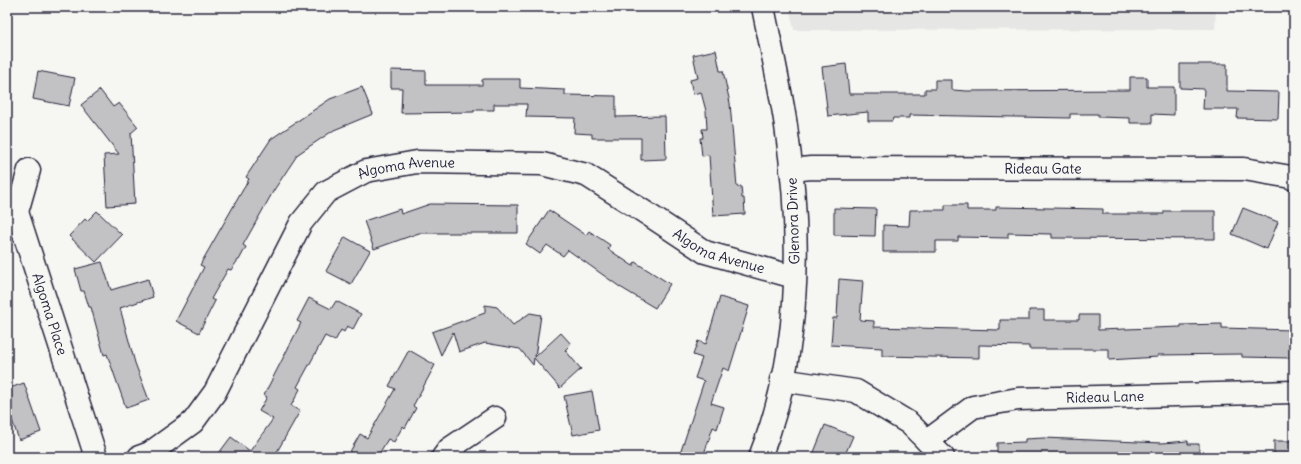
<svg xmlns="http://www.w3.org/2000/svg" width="1301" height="464" font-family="Delius,sans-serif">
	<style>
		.built { fill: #e6e6e4 }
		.building { fill: #c2c2c4; stroke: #22223b }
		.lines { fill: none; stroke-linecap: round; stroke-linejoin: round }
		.minor-casing { stroke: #22223b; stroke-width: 25 }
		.minor { stroke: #f6f6f2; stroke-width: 22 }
		.labels { text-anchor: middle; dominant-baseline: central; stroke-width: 3; stroke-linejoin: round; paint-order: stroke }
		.street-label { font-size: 14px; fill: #22223b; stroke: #f6f6f2 }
	</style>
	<rect width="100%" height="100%" fill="#f6f6f2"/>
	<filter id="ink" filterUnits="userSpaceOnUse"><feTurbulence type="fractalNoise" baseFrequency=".025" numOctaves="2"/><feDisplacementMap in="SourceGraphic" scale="8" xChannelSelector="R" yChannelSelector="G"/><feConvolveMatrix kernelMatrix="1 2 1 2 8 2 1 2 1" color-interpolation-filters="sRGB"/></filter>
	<g filter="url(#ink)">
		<polygon class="built" points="789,7 1216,7 1215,29 794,30"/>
		<g class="building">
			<polygon points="716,50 720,71 723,71 730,103 737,187 741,186 742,198 744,198 745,214 713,216 709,155 702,156 700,138 703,138 702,129 707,129 706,111 701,92 693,94 690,80 698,78 693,55"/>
			<polygon points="846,64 849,94 925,94 925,89 935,89 935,80 952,80 952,90 967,91 1130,90 1130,77 1147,77 1147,87 1174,87 1174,115 1152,114 1152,123 1130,123 1130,118 1098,117 1098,114 1070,114 1070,118 909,115 909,118 893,118 892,121 868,121 868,112 828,116 822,67"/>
			<polygon points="1180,64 1227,64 1227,91 1279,92 1278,119 1237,118 1238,109 1203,109 1204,89 1180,88"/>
			<polygon points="391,70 426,71 426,85 482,85 482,80 484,79 520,79 520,88 565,90 565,95 616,96 616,117 665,116 666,159 641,160 641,138 592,138 592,134 574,133 575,118 526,117 527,104 494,104 494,110 474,110 474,112 401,113 402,88 391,88"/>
			<polygon points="38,71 75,78 69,106 33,99"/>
			<polygon points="362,87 373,114 334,130 298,154 274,190 243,245 246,247 239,260 238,260 231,270 228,269 211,299 215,301 199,333 176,321 204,267 200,265 249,179 246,177 271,139 330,99"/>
			<polygon points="100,90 113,107 119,103 138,127 131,133 135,204 107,206 104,155 119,154 81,105"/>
			<polygon points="430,204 518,205 518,233 419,233 374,249 364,221 400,209 401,214"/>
			<polygon points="945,205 967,205 967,210 996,210 996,207 1103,209 1103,214 1164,214 1164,211 1215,211 1215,239 1052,238 1052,234 1008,233 1008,238 958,237 958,241 936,241 936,252 883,252 883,225 909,226 910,210 945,210"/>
			<polygon points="834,208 876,209 875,236 834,235"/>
			<polygon points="1243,208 1278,222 1267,249 1232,234"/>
			<polygon points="549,210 586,235 589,231 610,245 608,249 633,266 635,262 670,284 655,308 620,287 568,250 563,256 547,245 540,254 526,244"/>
			<polygon points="97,211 122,235 96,262 69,236 85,219 87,221"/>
			<polygon points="345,237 370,251 351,284 326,271"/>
			<polygon points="102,262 111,290 148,279 153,297 120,308 135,363 149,400 126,408 107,354 104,355 91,307 89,307 84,291 81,291 75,269"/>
			<polygon points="839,279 863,281 860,320 874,321 874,327 1000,330 1000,320 1029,320 1029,310 1044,310 1044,320 1079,320 1079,315 1098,315 1098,330 1181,327 1181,325 1222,324 1222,328 1291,330 1290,358 1242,357 1242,354 1158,355 1158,357 1109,360 1109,349 1029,349 1029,346 979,345 979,358 882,356 882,348 831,345 833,318 837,318"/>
			<polygon points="720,297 749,306 729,371 723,368 711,403 724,407 717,429 713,427 703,457 679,457 704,381 695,378 702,358 693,355 698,341 706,344"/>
			<polygon points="309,298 331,309 336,301 361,314 353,329 347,326 344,332 341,330 335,341 325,336 297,387 300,389 291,406 300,411 274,457 216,457 231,437 250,451 273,419 259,411 267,397 264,395 301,323 297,321"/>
			<polygon points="485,305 497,307 513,325 530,313 541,315 535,357 561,333 571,344 565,350 581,369 560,388 534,358 533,365 520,349 485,343 459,352 453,332 441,355 432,332 485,313"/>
			<polygon points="409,350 435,365 413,406 416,408 405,428 403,426 394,442 388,439 377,457 347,457 360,434 367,438 395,389 389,386"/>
			<polygon points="24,383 41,432 19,440 7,406 7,389"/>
			<polygon points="592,391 599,430 573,435 564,396"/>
			<polygon points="825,425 853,436 844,457 812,457"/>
			<polygon points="1044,438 1162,443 1188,441 1188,444 1199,444 1199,457 997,457 997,443 1025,442 1025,439"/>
			<rect x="1274" y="441" width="20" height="16"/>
		</g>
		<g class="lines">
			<defs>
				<g id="minor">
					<path id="s1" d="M29,170L17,212L96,457"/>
					<path id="s2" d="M791,170L811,168L1244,169L1291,177L1294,179"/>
					<polyline points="781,380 856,391 909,423 943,457"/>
					<path id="s3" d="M927,441L973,407L1018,399L1294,392"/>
					<path id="s4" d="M139,457L150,453L193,422L215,392L301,223L326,192L366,171L417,162L542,164L586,175L643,211L705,252L794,277"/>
					<polyline points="443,457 449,449 495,418"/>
					<path d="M760,457C801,354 802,235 786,126C780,86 771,47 763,7"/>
				</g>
			</defs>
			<use href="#minor" class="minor-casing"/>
			<use href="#minor" class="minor"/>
		</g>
	</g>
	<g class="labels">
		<g class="street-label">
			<text stroke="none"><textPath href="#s2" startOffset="252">Rideau Gate</textPath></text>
			<text stroke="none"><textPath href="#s4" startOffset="417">Algoma Avenue</textPath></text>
			<text transform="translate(793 221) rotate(-92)">Glenora Drive</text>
			<text stroke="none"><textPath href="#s4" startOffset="753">Algoma Avenue</textPath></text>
			<text stroke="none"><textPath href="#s1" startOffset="151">Algoma Place</textPath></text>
			<text stroke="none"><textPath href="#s3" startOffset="190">Rideau Lane</textPath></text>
		</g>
	</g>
	<rect width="1301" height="464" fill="none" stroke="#f6f6f2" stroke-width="24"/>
	<rect x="12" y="12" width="1277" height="440" fill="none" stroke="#22223b" stroke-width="1.5" filter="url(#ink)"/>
</svg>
